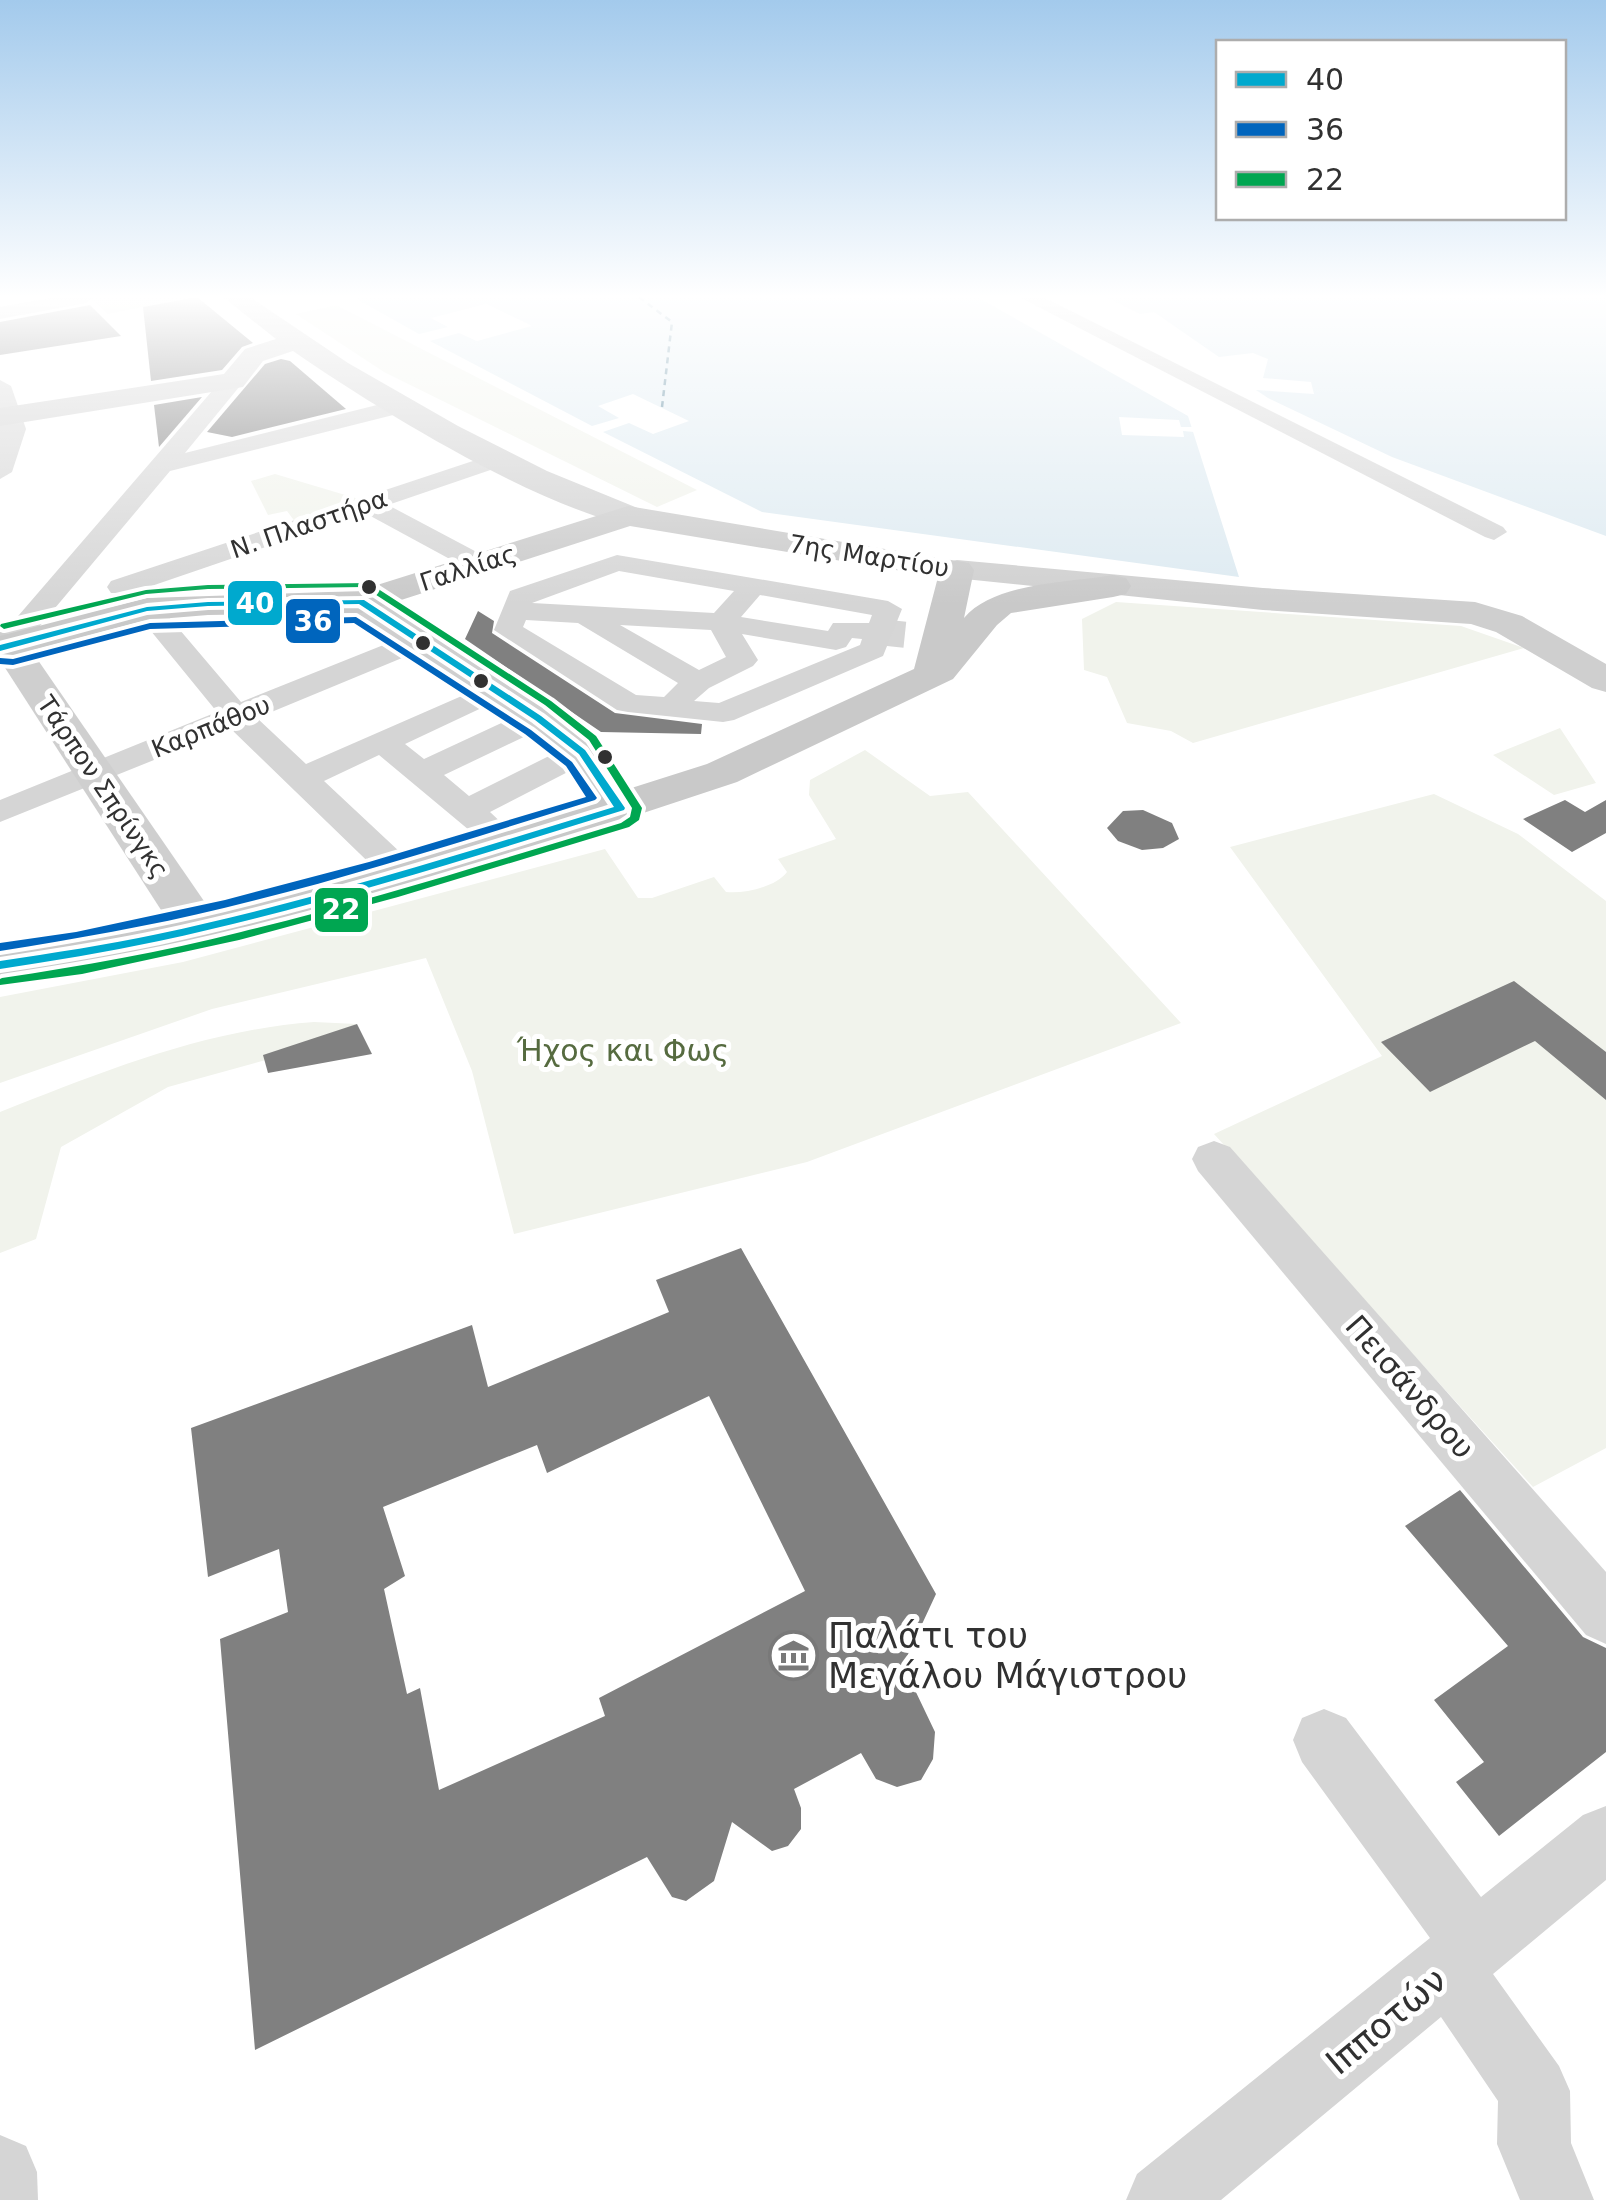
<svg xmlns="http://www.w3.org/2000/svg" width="1606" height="2200" font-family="'DejaVu Sans',sans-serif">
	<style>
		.green { fill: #f1f3ec }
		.water { fill: #ddeaf1 }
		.pier { fill: #fff }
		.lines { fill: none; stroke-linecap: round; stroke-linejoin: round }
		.ferry { stroke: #42768f; stroke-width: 2.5; stroke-dasharray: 6 5; stroke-linecap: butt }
		.building { fill: #808080; fill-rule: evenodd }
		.street-tunnel { stroke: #d6d6d6; stroke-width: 26; stroke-dasharray: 26 14; stroke-linecap: butt }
		.street { fill: #d5d5d5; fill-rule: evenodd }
		.secondary { fill: #cfcfcf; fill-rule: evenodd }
		.primary { fill: #c9c9c9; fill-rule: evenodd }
		.bus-1-casing { stroke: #fff; stroke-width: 8 }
		.bus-2-casing { stroke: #fff; stroke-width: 8 }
		.bus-3-casing { stroke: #fff; stroke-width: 8 }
		.bus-1 { fill: #00a9ce; fill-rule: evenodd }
		.bus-2 { fill: #0065bd; fill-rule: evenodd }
		.bus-3 { fill: #00a651; fill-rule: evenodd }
		.bus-dot { fill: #313131; stroke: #fff; stroke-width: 4 }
		.labels { text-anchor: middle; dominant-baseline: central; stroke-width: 10; stroke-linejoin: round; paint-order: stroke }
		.far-street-label { font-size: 25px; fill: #313131; stroke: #fff }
		.park-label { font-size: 30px; fill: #566b40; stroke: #fff }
		.street-label { font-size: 30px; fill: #313131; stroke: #fff }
		.near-poi-label { font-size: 35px; fill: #313131; stroke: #fff; text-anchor: start }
		.near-street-label { font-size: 35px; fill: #313131; stroke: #fff }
		.line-badge { stroke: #fff; stroke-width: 4 }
		.badge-label { font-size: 28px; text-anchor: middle; font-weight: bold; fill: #fff }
	</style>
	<rect width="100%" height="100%" fill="#fff"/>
	<g class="green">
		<polygon points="88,297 194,297 108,314"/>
		<polygon points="336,305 697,490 657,507 384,372 296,314"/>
		<polygon points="275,474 362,500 296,523 287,511 268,515 251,481"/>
		<polygon points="1116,602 1461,626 1524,648 1193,743 1171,731 1127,723 1107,677 1084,670 1082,619"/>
		<polygon points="1560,728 1596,783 1554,795 1493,755"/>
		<path d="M865,750L930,796L968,792L1181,1023L807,1162L514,1234L472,1071L426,958L212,1009L0,1083V997L183,962L605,849L638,898H652L714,877L726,892C744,894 776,887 787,872L778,859L836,839L809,795L810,780Z"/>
		<polygon points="1434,794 1518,834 1606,901 1606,1448 1533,1487 1214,1134 1382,1056 1230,847"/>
		<path d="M314,1022L357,1024L280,1056L168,1087L61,1147L36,1239L0,1253V1112C102,1072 204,1030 314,1022Z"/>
	</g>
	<g class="water">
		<polygon points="353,297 977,297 1188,416 1239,577 762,512 603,432 629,423 653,434 689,421 633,394 598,406 619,418 592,426 430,341 459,333 477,341 530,325 486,304 433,319 448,327 419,334"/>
		<polygon points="1106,297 1606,297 1606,536 1392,457 1268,398 1256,390 1314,394 1311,382 1263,378 1268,359 1253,353 1219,357 1154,312 1140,314"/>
	</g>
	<g class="pier">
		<polygon points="486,304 532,326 477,341 452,329 460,328 478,336 518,325 485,309 445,319 452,329 431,318"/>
		<polygon points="1119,417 1179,420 1181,427 1192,427 1194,432 1183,431 1184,437 1122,435"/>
	</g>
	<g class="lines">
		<polyline class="ferry" points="639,297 672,322 662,407"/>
	</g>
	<g class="building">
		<polygon points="197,297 253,343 242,347 222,370 151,381 143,307"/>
		<polygon points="90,305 121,336 0,355 0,322"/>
		<polygon points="281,359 290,361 346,409 232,437 207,432 265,364"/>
		<polygon points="202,397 159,447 154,405"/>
		<polygon points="478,611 494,621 492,633 615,713 702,724 701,734 601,732 465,639"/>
		<polygon points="1565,800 1585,812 1606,800 1606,833 1572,852 1523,819"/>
		<polygon points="1143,810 1172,823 1179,839 1163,848 1142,850 1118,841 1107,828 1123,811"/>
		<polygon points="1514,981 1606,1052 1606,1100 1535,1041 1430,1092 1381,1042"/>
		<polygon points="357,1024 372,1054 268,1073 263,1055"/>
		<path d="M741,1248L936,1594L903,1665L935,1732L933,1759L921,1780L897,1787L876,1779L861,1753L794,1789L801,1808V1829L788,1846L772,1851L732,1822L714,1881L686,1901L672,1897L647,1857L255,2050L220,1639L288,1612L279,1549L208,1577L191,1428L472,1325L488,1387L669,1312L656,1280ZM709,1396L805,1591L599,1698L605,1716L439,1790L420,1688L407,1694L384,1589L405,1576L383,1507L537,1445L547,1473Z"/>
		<polygon points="1460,1490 1583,1637 1606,1648 1606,1752 1499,1836 1456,1782 1484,1762 1434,1700 1508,1646 1405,1526"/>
	</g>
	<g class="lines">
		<polyline class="street-tunnel" points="879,632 907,635"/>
		<g class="street">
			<polygon points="55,297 95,297 86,303 0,319 0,307"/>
			<polygon points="1019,297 1043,297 1503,527 1507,532 1494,540 1485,537"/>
			<polygon points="233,375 244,381 185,453 401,399 412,406 409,411 170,471 19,651 0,651 0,637 225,376"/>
			<polygon points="0,380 11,386 26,429 12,472 0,479"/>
			<polygon points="497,453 505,455 509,460 505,465 388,505 488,558 492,564 488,570 470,570 365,513 131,593 111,593 107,587 111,581"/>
			<path d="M617,555L888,601L902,609L883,656L734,720L723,722L628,712L617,710L494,630L510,591ZM619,571L734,591L714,613L532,603ZM760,595L872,615L869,623H833L828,631L741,617ZM526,620L578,623L678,683L664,697L636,695L523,627ZM620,625L711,630L726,657L699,670ZM742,634L836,650L846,647L852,638L862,639L860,645L719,703L694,701L709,688L753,666L758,660Z"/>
			<polygon points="147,601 157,603 241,702 411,634 431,634 435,640 431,646 257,718 306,764 496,681 507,684 511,690 507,696 405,744 424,759 527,711 549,711 554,718 549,725 444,775 469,796 571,745 593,745 598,752 593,759 490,812 522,842 517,850 505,853 493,850 379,755 324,781 417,868 422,876 417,884 404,888 391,884 231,729 0,822 0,800 217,712 133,609"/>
			<polygon points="1214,1141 1230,1147 1606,1572 1606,1644 1586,1635 1198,1171 1192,1159 1198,1147"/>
			<polygon points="1324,1709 1346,1718 1481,1897 1583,1815 1606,1806 1606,1880 1493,1974 1559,2066 1570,2091 1571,2143 1594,2200 1520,2200 1497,2144 1498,2101 1441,2017 1221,2200 1126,2200 1137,2174 1430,1938 1302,1762 1293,1740 1302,1718"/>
			<polygon points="0,2135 26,2146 37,2172 38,2200 0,2200"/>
		</g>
		<g class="secondary">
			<path d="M223,297H250L348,363L458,426L547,471L640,509L644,516L640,523L628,526C526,500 380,411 293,351L263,361L243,387L0,426V408L224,374L245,349L276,339Z"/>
			<polygon points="957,560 1263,588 1475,602 1522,616 1606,664 1606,692 1592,688 1496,632 1471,624 1263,610 945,577 940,570 945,563"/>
			<polygon points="361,591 374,594 552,709 597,743 642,808 636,817 620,821 604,817 567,760 524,727 348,610 343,602 348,594"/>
			<polygon points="0,632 22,637 215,917 222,929 215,941 198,945 181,941 0,660"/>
		</g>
		<path class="primary" d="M628,506L969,563L974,570L964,618C994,582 1068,583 1113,575L1126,578L1131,586L1126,594L1113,597L1011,613L997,625L953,679L737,782L420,887L198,945L72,973L0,982V948L72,939L198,913L392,864L707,764L914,669L938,577L630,526L361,613L208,615L147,620L0,659V636L147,598L358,591Z"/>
		<defs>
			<path id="bus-1" d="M364,600L541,716L585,750L625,808L624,810C470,858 316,907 159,941C106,952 53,961 0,969V961C53,953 106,945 158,934C313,901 463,853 614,807L579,754L535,720L359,604L208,606L147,611L0,651V645L147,607L208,602Z"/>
			<path id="bus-2" d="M356,617L531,730L572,762L597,798L595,800C472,838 349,878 224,908C150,926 75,939 0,951V943L76,932L225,900L369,862L586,797L566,766L525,734L354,623L150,629L13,665L0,664V658L13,659L150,623Z"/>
			<path id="bus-3" d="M369,583L551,701L596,736L642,808L639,820L629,827L398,897L239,940L82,974L0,985V979L2,978C82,966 162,952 241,932C369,901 495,861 621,823L630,817L632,808L589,740L545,705L364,587L208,589L146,594L4,629L0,626L1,624L146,590L208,585Z"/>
		</defs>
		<use href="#bus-1" class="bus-1-casing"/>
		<use href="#bus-2" class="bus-2-casing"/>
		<use href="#bus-3" class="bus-3-casing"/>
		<use href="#bus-1" class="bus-1"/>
		<use href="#bus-2" class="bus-2"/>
		<use href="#bus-3" class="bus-3"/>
	</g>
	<linearGradient id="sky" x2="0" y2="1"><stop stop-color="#a3caec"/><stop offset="0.49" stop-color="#fff"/><stop offset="1" stop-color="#fff" stop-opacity="0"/></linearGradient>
	<rect width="1606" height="605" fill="url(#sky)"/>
	<defs>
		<symbol id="museum-ring" viewBox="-11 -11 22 22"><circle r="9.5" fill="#fff" stroke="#797979" stroke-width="1.5"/><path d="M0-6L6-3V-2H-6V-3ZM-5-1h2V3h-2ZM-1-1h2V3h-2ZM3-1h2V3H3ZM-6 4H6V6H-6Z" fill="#797979"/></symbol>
	</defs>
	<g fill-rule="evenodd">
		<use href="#museum-ring" x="766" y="1628" width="55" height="55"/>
	</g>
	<g class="bus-dot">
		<circle cx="369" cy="587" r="9"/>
		<circle cx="423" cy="643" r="9"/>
		<circle cx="481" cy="681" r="9"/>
		<circle cx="605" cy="757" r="9"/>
	</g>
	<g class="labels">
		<g class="far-street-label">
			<text transform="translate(309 524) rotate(-19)">Ν. Πλαστήρα</text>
			<text transform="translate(869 556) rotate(9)">7ης Μαρτίου</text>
			<text transform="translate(468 568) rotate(-18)">Γαλλίας</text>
			<text transform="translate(211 727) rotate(-22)">Καρπάθου</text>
			<text transform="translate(103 787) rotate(56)">Τάρπον Σπρίνγκς</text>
		</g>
		<g class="park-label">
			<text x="623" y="1050">Ήχος και Φως</text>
		</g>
		<g class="street-label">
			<text transform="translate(1410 1387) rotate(49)">Πεισάνδρου</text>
		</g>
		<g class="near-poi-label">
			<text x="828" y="1636">Παλάτι του<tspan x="828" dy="40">Μεγάλου Μάγιστρου</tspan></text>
		</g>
		<g class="near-street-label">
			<text transform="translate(1386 2021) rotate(-40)">Ιπποτών</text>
		</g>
	</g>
	<g class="line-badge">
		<rect x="226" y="579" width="58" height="48" rx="10" fill="#00a9ce"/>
		<rect x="284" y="597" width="58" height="48" rx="10" fill="#0065bd"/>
		<rect x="313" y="886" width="57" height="48" rx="10" fill="#00a651"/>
	</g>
	<g class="badge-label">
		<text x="255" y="613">40</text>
		<text x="313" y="631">36</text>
		<text x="341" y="919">22</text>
	</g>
	<rect x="1216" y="40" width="350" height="180" fill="#ffffff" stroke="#adadad" stroke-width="2.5"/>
	<rect x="1236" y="72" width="50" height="15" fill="#00a9ce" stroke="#adadad" stroke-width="2.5"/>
	<text x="1306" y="90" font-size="30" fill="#313131">40</text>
	<rect x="1236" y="122" width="50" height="15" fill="#0065bd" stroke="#adadad" stroke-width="2.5"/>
	<text x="1306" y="140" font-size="30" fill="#313131">36</text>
	<rect x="1236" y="172" width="50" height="15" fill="#00a651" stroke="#adadad" stroke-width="2.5"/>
	<text x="1306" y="190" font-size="30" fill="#313131">22</text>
</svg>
